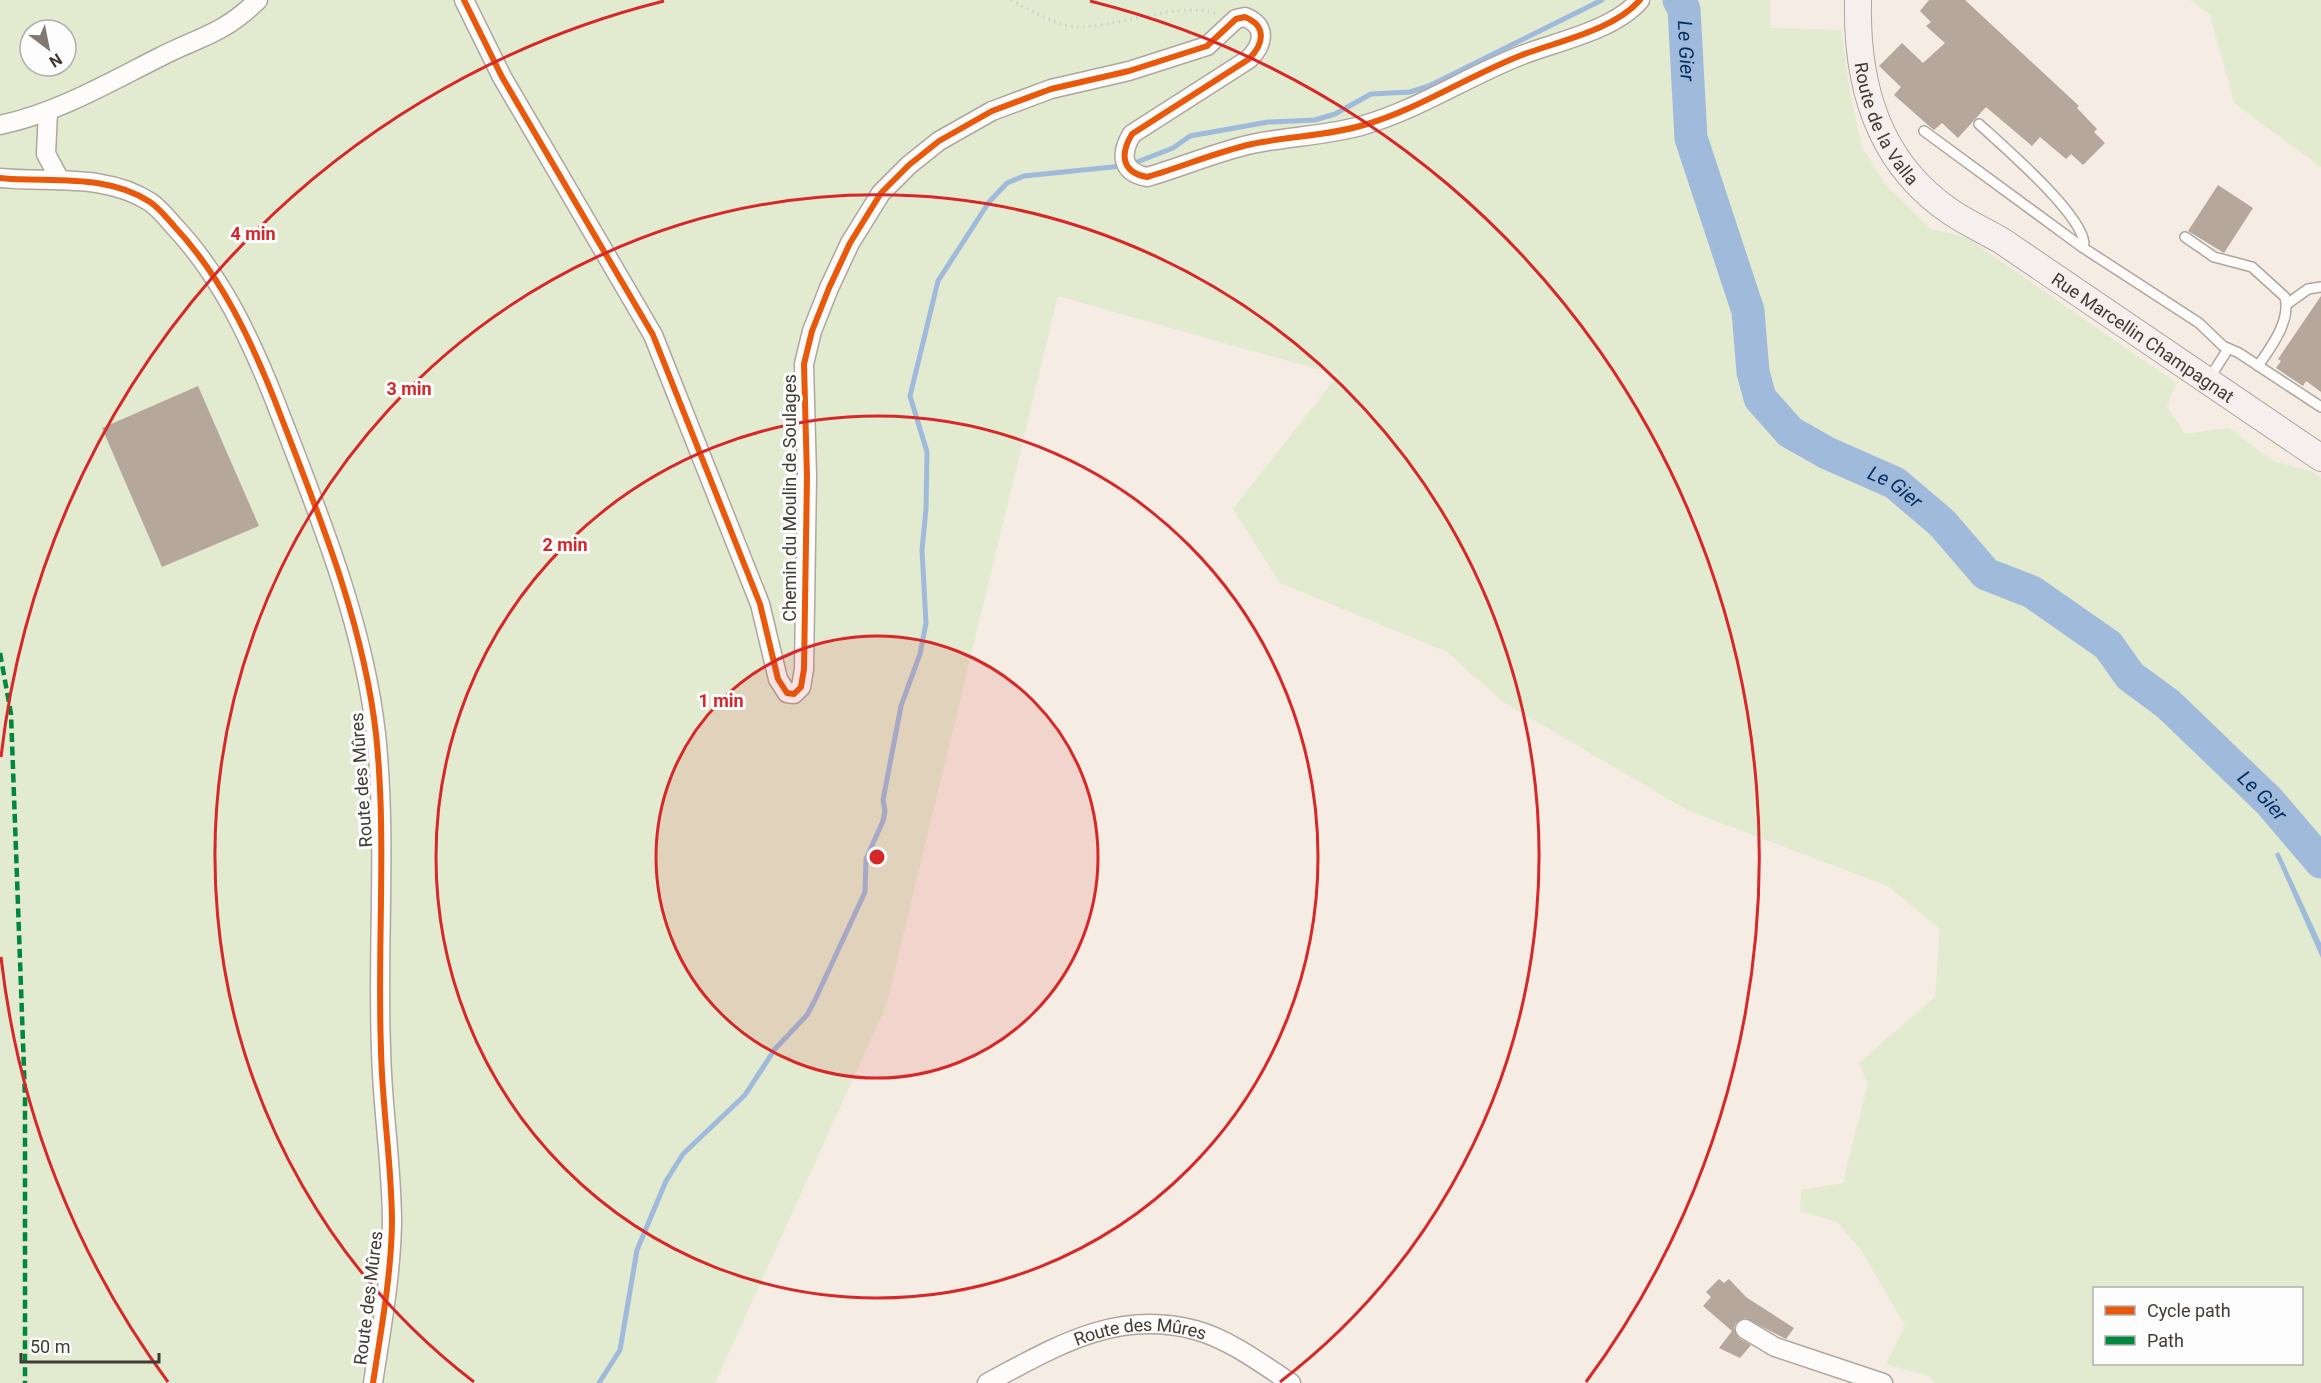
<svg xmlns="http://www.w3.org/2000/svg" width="2321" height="1383" font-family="Roboto,sans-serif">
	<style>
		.green { fill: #e2ead0; fill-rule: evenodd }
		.water { fill: #a0badc }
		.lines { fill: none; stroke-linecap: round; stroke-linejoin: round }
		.stream { stroke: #a0badc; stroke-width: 5 }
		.river { stroke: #a0badc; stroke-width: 33 }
		.building { fill: #b6a79d }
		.lane-casing { stroke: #aea69f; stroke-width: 12 }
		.street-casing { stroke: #aea69f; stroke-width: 21 }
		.secondary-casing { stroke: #aea69f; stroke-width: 28 }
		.path { stroke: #d1cecb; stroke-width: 3; stroke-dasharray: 1.5 4.5; stroke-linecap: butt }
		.lane { stroke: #fefcfb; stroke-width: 9 }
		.street { stroke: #fefcfb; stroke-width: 18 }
		.secondary { stroke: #f5f0ed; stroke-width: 26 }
		.quiet { stroke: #00873e; stroke-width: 4.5; stroke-dasharray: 9 4.5; stroke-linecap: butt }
		.cycleway-casing { stroke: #fdfdfd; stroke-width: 10 }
		.cycleway { stroke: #e8590c; stroke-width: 6 }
		.ring { fill: none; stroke: #d62828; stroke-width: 3 }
		.labels { text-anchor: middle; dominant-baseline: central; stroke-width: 6; stroke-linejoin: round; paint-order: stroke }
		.street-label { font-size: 18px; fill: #413b34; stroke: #fdfdfd }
		.water-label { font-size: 20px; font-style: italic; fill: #042f5f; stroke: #fdfdfd }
		.centre { fill: #d62828; stroke: #fdfdfd; stroke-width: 3 }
		.ring-label { font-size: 18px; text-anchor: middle; font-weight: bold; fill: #d62828; stroke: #fdfdfd; stroke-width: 6; stroke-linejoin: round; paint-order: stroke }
	</style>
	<rect width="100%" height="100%" fill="#f5ece3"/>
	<g class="green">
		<path d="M0,0H1770V28L1841,30L1850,93L1862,147L1885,184L1931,229L1966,237L2176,383L2167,407L2185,434L2229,428L2273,461L2313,472L2321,478V1383H1935L1929,1376L1886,1364L1905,1326L1862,1251L1837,1222L1800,1211L1801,1190L1843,1183L1868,1084L1859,1063L1935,997L1940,929L1888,886L1689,811L1503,702L1447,652L1280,583L1233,509L1338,375L1058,296L886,1006L715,1383H0ZM30,30H66V66H30ZM2094,1288H2302V1364H2094Z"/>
		<polygon points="2190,0 2321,0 2321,167 2234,103 2210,14"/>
	</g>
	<polygon class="water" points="2279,852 2321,943 2321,958 2275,854"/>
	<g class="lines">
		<g class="stream">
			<polyline points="1132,164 1173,148 1190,136 1268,122 1315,120 1335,114 1371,94 1410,92 1429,86 1602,0"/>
			<polyline points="599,1383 620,1350 637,1250 666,1181 683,1154 745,1095 775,1049 807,1015 815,1000 865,892 866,859 883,821 885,811 883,800 901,706 920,654 926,623 922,550 926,509 927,452 910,396 938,281 989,202 1007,183 1024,176 1122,166"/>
		</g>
		<path class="river" id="s1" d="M1679,0L1684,9L1691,138L1748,311L1753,372L1760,398L1790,432L1827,453L1895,483L1942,523L1986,574L2032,592L2108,645L2130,676L2168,704L2269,801L2321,862"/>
	</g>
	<g class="building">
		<polygon points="1929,0 1965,0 2079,106 2077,108 2097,129 2094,132 2105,143 2083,165 2071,154 2066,159 2040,137 2032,146 1986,107 1958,138 1942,123 1934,130 1929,126 1894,95 1901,87 1879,66 1902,43 1923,63 1945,43 1926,26 1931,22 1920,11"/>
		<polygon points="2218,185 2253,208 2224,253 2188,231"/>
		<polygon points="2321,296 2321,392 2306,381 2303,386 2276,368 2281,361 2278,359"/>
		<polygon points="198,386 259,526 162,567 102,428"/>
		<polygon points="1719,1279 1724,1283 1729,1279 1746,1297 1794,1328 1786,1339 1745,1318 1736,1323 1734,1328 1739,1338 1751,1345 1740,1358 1719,1348 1732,1331 1703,1306 1711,1297 1706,1292"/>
	</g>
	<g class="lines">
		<defs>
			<g id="lane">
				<path d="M1979,124C2003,146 2081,213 2084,243L2082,247"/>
				<polyline points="1924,131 2082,247 2199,323 2223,346 2239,353 2321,407"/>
				<path d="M2185,237L2214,257L2252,267L2285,297C2291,321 2271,347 2258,366"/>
				<polyline points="2287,304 2308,289 2321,287"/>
				<polyline points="2209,379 2228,349"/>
			</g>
			<g id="street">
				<path d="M464,0L502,77L653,335L760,604L778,679L787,693L794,694L801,687L804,669L807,477L804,364L812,331L829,288L850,243L881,193L909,165L939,141L992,111L1051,89L1129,71L1207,46L1236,19L1245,17C1267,26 1264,44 1249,59L1132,134C1120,154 1121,172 1147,177C1182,167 1216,152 1252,144C1289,136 1327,136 1364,125C1419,109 1468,76 1522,55C1559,41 1614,30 1640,0"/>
				<polyline points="48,111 46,154 60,180"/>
				<path d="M0,125C57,113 108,83 160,57C201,36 222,35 258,0"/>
				<path d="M0,178C49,183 106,173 150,202C159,208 167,218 174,226C221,276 250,338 275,401C316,508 363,619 376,734C387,839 377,944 381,1049C382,1107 392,1165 392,1223C391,1277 381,1330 373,1383"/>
				<polyline points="1745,1329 1775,1347 1883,1383"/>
				<path id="s2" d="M987,1383C1055,1347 1115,1309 1195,1330C1229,1339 1262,1364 1291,1383"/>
			</g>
			<g id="secondary">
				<path id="s3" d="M1858,0C1856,84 1877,162 1951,212C1967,223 1985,231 2002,241L2321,458"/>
			</g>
		</defs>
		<use href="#lane" class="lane-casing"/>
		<use href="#street" class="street-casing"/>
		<use href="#secondary" class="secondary-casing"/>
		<path class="path" d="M1011,0C1027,9 1058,26 1075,27C1115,28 1183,0 1217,14"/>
		<use href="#lane" class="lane"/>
		<use href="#street" class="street"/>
		<use href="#secondary" class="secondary"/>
		<polyline class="quiet" points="0,653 11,714 25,1097 25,1383"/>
		<defs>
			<g id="cycleway">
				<path d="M464,0L502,77L653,335L760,604L778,679L787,693L794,694L801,687L804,669L807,477L804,364L812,331L829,288L850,243L881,193L909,165L939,141L992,111L1051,89L1129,71L1207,46L1236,19L1245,17C1267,26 1264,44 1249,59L1132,134C1120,154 1121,172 1147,177C1182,167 1216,152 1252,144C1289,136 1327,136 1364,125C1419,109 1468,76 1522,55C1559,41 1614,30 1640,0"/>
				<path d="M0,178C49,183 106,173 150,202C159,208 167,218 174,226C221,276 250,338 275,401C316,508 363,619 376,734C387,839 377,944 381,1049C382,1107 392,1165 392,1223C391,1277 381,1330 373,1383"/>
			</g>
		</defs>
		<use href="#cycleway" class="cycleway-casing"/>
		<use href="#cycleway" class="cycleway"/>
	</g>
	<circle cx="877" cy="857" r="221" fill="#d62828" fill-opacity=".12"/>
	<g class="ring">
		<circle cx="877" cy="857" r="221"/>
		<circle cx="877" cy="857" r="441"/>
		<path d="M474 1382A662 662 0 1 1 1280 1382"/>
		<path d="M168 1382A882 882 0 0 1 1 957M1 757A882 882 0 0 1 664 1M1090 1A882 882 0 0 1 1586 1382"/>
	</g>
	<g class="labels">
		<g class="street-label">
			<text stroke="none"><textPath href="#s3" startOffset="129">Route de la Valla</textPath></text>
			<text stroke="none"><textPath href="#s3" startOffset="472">Rue Marcellin Champagnat</textPath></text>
			<text transform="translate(789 498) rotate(-90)">Chemin du Moulin de Soulages</text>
			<text transform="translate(361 780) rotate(-94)">Route des Mûres</text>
			<text transform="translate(368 1298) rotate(-83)">Route des Mûres</text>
			<text stroke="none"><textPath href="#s2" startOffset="165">Route des Mûres</textPath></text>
		</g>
		<g class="water-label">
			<text stroke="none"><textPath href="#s1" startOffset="52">Le Gier</textPath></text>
			<text stroke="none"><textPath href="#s1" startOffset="574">Le Gier</textPath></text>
			<text stroke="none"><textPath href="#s1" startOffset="1060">Le Gier</textPath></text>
		</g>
	</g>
	<circle cx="877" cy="857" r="9" class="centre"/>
	<g class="ring-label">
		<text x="253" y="240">4 min</text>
		<text x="409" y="395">3 min</text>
		<text x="565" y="551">2 min</text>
		<text x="721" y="707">1 min</text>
	</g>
	<rect x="2093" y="1287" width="210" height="78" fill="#fdfdfd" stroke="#b2afad" stroke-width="1.5"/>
	<rect x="2105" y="1306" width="30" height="9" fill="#e8590c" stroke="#b2afad" stroke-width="1.5"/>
	<text x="2147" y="1317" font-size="18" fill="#413b34">Cycle path</text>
	<rect x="2105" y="1336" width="30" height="9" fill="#00873e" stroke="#b2afad" stroke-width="1.5"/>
	<text x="2147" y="1347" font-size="18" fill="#413b34">Path</text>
	<g transform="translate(48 48) rotate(148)"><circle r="28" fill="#fdfdfd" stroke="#b2afad" stroke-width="1.5"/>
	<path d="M0-4.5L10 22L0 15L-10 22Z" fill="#807971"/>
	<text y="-9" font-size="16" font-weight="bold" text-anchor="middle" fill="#413b34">N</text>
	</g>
	<path d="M21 1353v9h138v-9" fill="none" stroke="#413b34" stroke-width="3"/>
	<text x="30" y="1353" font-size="18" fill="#413b34" stroke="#fdfdfd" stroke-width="4.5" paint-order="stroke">50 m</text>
</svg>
